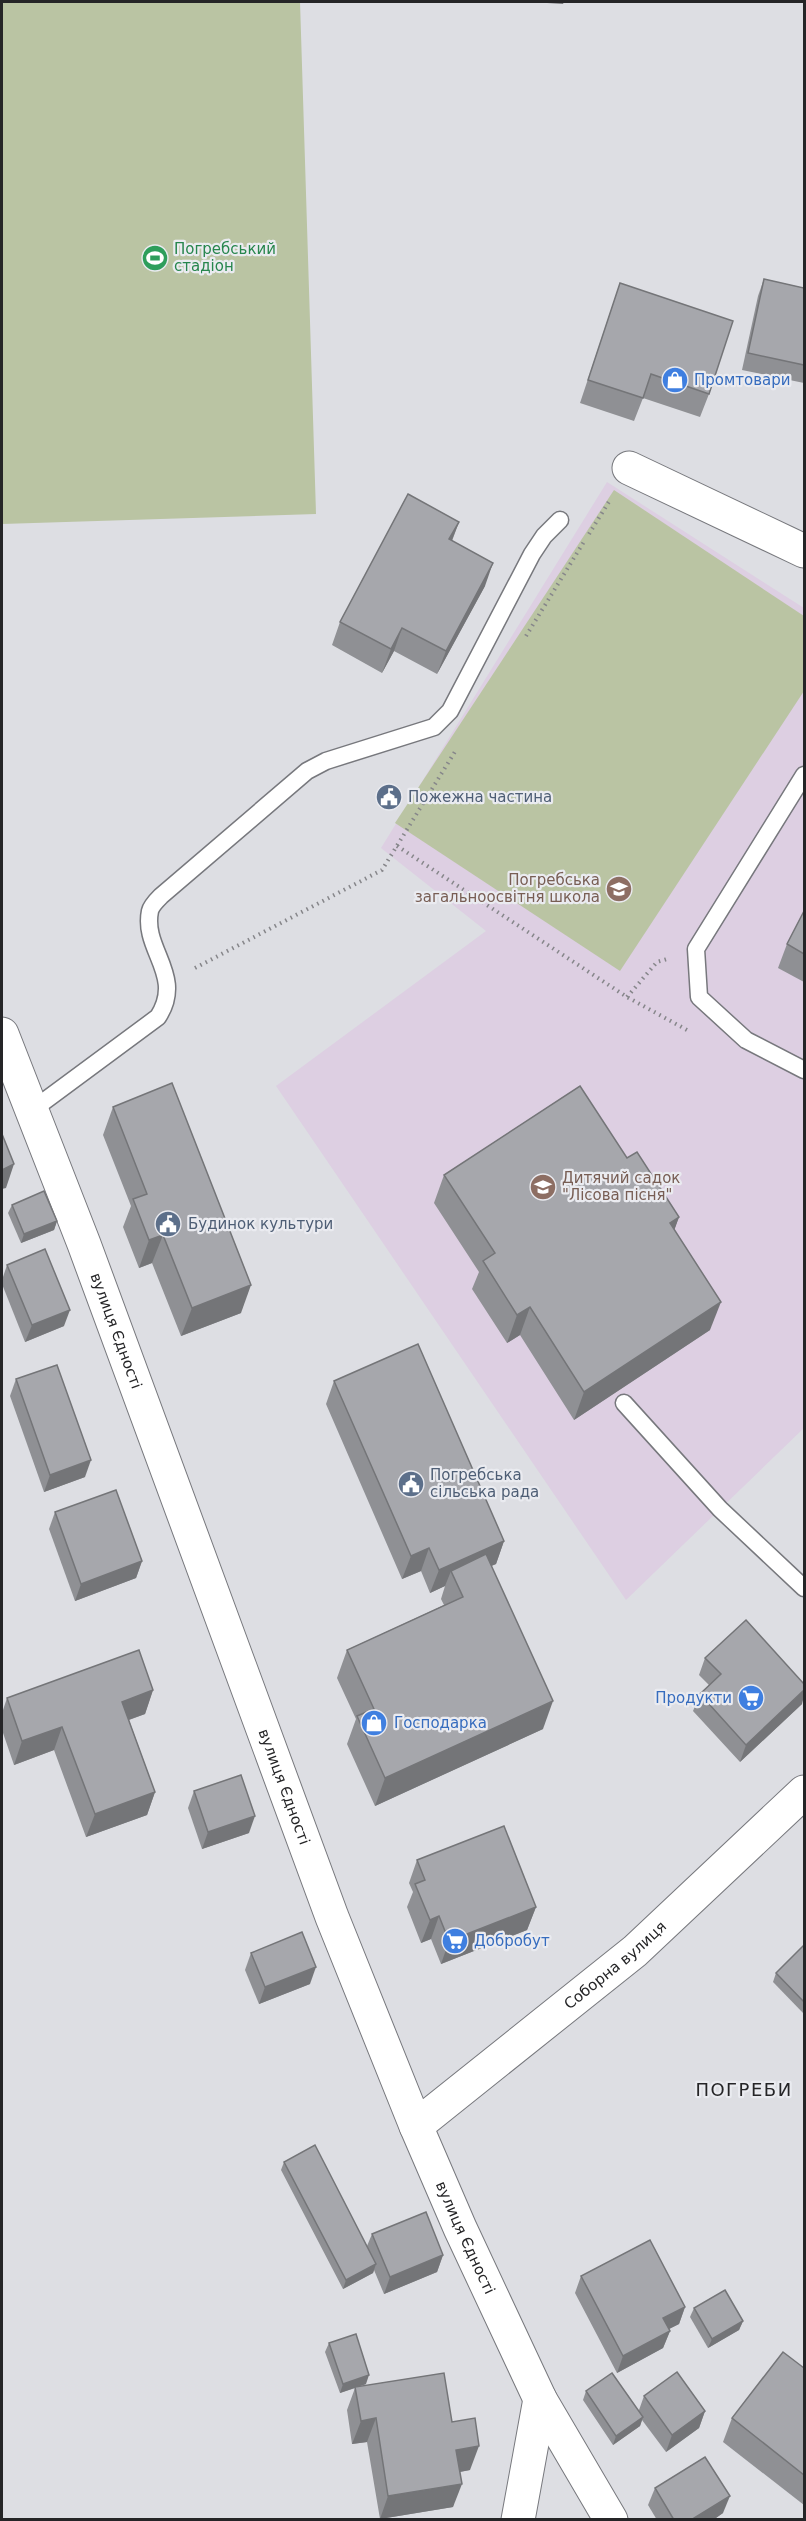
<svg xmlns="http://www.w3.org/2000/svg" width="806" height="2521" font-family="'DejaVu Sans',sans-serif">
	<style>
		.education { fill: #ddcfe2 }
		.green { fill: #bac4a3 }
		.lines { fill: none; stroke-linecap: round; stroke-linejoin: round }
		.service-casing { stroke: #77787d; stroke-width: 19 }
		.minor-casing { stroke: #77787d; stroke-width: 35 }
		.tertiary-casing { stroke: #77787d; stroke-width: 35 }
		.secondary-casing { stroke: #77787d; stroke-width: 35 }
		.path { stroke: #86868a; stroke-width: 4; stroke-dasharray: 1.5 4.5; stroke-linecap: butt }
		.service { stroke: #fff; stroke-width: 16 }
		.minor { stroke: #fff; stroke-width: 33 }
		.tertiary { stroke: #fff; stroke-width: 33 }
		.secondary { stroke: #fff; stroke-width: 33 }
		.wall { fill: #8f9094 }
		.shaded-wall { fill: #747578 }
		.building { fill: #a6a7ac; stroke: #747578; stroke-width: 1.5 }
		.labels { text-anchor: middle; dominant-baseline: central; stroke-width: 4.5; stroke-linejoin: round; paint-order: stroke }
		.leisure-label { font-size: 15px; fill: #27864d; stroke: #eaebf0; text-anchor: start }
		.shop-label { font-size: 15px; fill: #366cbe; stroke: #eaebf0; text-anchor: start }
		.service-label { font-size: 15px; fill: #4e5e75; stroke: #eaebf0; text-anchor: start }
		.education-label { font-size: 15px; fill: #785e54; stroke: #eaebf0; text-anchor: end }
		.street-label { font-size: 15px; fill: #252527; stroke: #eaebf0 }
		.quarter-label { font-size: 18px; letter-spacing: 1.5px; fill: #252527; stroke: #eaebf0 }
	</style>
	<rect width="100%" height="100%" fill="#dddee3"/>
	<polygon class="education" points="607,482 804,608 804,1428 626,1600 276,1086 486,931 381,848"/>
	<g class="green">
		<polygon points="2,2 300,2 316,514 2,524"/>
		<polygon points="614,490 804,616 804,691 620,971 395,823"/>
	</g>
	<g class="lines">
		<defs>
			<g id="service">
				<polyline points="804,775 696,949 699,997 746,1040 804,1070"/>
				<path d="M31,1111L158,1017C185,975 142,950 150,911C151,906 157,900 161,896L307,771L326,761L434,727L450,711L532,554L544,536L560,520"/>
				<polyline points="624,1403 720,1509 804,1588"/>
			</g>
			<g id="minor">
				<polyline points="629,468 804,551"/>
				<polyline points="518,2520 540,2399"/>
			</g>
			<g id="tertiary">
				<path id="s1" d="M416,2126L635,1951L804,1792"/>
			</g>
			<g id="secondary">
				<path id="s2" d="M2,1034L84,1244L332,1917L416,2126L460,2228L540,2399L611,2520"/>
			</g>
		</defs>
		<use href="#service" class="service-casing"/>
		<use href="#minor" class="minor-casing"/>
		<use href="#tertiary" class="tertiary-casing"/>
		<use href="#secondary" class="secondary-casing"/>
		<g class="path">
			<polyline points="589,534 610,500"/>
			<polyline points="526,636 585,540"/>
			<polyline points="397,846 627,997 687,1030"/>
			<polyline points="195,968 382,870 456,750"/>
			<polyline points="627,997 657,962 667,959"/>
		</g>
		<use href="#service" class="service"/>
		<use href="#minor" class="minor"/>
		<use href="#tertiary" class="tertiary"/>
		<use href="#secondary" class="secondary"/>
	</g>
	<g class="wall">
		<polygon points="764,279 804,288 804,383 742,370 758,296"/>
		<polygon points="620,283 709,394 700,417 643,398 634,421 580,403"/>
		<polygon points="459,522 452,541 485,586 437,674 394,651 382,673 332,645 340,622"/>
		<polygon points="804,911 804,982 778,968 787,944"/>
		<polygon points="113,1107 241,1313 181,1336 152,1263 139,1268 123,1227 131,1206 103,1135"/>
		<polygon points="627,1158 679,1217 674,1230 710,1330 574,1420 520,1335 507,1343 472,1289 479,1272 434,1203 444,1175"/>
		<polygon points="12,1205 57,1221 54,1230 21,1243 8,1213"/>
		<polygon points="7,1265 64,1326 25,1342 2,1284 2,1280"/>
		<polygon points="16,1379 85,1477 44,1492 10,1396"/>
		<polygon points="334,1381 504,1541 496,1564 491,1566 543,1729 375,1806 347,1744 356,1719 337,1678 347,1650 444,1605 441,1599 445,1586 430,1593 421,1571 402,1579 326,1404"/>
		<polygon points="55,1512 142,1561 136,1578 75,1601 49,1529"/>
		<polygon points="705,1658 802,1704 740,1762 693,1711 700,1694 709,1685 699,1675"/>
		<polygon points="153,1690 145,1714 129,1720 155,1792 147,1815 86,1837 54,1750 14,1765 2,1730 2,1713 7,1698"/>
		<polygon points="194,1791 249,1833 202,1849 188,1808"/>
		<polygon points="417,1860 536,1907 527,1930 441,1964 431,1939 421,1943 407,1907 413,1892 409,1883"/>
		<polygon points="804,1945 804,2014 773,1982 776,1973"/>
		<polygon points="251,1953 310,1984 259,2004 245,1970"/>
		<polygon points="284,2162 367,2246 372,2234 443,2255 437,2272 384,2294 374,2270 373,2273 343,2289 281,2170"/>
		<polygon points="581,2276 685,2307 679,2324 669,2329 670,2331 663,2348 617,2373 575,2293"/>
		<polygon points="694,2308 743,2321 739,2330 708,2348 690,2317"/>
		<polygon points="329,2343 366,2384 360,2386 452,2422 470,2470 460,2472 453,2507 380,2519 367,2442 352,2444 347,2410 355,2388 340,2393 325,2352"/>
		<polygon points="804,2368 804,2505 723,2442 732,2418"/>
		<polygon points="586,2391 639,2410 644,2396 705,2411 699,2428 666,2452 642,2420 640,2426 613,2445 583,2400"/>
		<polygon points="655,2488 723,2513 713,2520 657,2520 648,2505"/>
	</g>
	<g class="shaded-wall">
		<polygon points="531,2 564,2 563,4"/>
		<polygon points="459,522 450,545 449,539"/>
		<polygon points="493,563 485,586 437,674 446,651"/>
		<polygon points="402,628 394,651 382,673 391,649"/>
		<polygon points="14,1164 6,1188 2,1189 2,1170"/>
		<polygon points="679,1217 669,1245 670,1223"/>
		<polygon points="57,1221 54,1230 21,1243 24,1234"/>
		<polygon points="163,1235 152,1263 139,1268 149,1240"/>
		<polygon points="251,1285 241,1313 181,1336 192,1308"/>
		<polygon points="721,1302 710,1330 574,1420 584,1392"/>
		<polygon points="530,1307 520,1335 507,1343 517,1315"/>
		<polygon points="70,1310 64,1326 25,1342 32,1325"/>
		<polygon points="91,1460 85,1477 44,1492 50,1475"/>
		<polygon points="504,1541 496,1564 456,1581 451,1571 445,1586 430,1593 439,1570"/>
		<polygon points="429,1548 421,1571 402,1579 411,1556"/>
		<polygon points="142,1561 136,1578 75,1601 81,1584"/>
		<polygon points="153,1690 145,1714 114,1725 122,1702"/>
		<polygon points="804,1690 804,1696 802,1704 740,1762 746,1745"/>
		<polygon points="553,1701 543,1729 375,1806 385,1778"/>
		<polygon points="62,1727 54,1750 14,1765 22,1741"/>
		<polygon points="155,1792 147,1815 86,1837 95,1814"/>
		<polygon points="255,1816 249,1833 202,1849 208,1832"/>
		<polygon points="536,1907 527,1930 441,1964 449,1941"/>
		<polygon points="439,1916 431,1939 421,1943 430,1920"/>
		<polygon points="316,1967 310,1984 259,2004 265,1987"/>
		<polygon points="443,2255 437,2272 384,2294 390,2277"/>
		<polygon points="376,2264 373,2273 343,2289 346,2280"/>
		<polygon points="685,2307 679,2324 657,2335 663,2318"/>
		<polygon points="743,2321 739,2330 708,2348 712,2339"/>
		<polygon points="670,2331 663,2348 617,2373 623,2356"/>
		<polygon points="369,2375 366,2384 340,2393 343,2384"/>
		<polygon points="705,2411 699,2428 666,2452 672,2435"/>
		<polygon points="643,2417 640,2426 613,2445 616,2436"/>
		<polygon points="376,2418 367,2442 352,2444 361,2421"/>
		<polygon points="479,2446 470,2470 448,2474 456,2450"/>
		<polygon points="462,2484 453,2507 380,2519 388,2496"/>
		<polygon points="730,2496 723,2513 713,2520 691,2520"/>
	</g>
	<g class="building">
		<polygon points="764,279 804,288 804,365 748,353"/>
		<polygon points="620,283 733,321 709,394 651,374 643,398 588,380"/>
		<polygon points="408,494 459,522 449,539 493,563 446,651 402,628 391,649 340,622"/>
		<polygon points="804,911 804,954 787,944"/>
		<polygon points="172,1083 251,1285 192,1308 163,1235 149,1240 133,1199 147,1194 113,1107"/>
		<polygon points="580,1086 627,1158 637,1152 679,1217 670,1223 721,1302 584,1392 530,1307 517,1315 483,1261 495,1253 444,1175"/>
		<polygon points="2,1134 14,1164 2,1170"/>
		<polygon points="44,1191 57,1221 24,1234 12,1205"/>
		<polygon points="45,1249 70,1310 32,1325 7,1265"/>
		<polygon points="418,1344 504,1541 439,1570 429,1548 411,1556 334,1381"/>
		<polygon points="57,1365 91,1460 50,1475 16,1379"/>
		<polygon points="116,1490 142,1561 81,1584 55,1512"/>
		<polygon points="486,1554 553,1701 385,1778 357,1716 374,1709 347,1650 463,1597 451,1571"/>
		<polygon points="746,1620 804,1684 804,1690 746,1745 700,1694 721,1674 705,1658"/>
		<polygon points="139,1650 153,1690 122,1702 155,1792 95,1814 62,1727 22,1741 7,1698"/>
		<polygon points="241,1775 255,1816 208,1832 194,1791"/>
		<polygon points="504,1826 536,1907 449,1941 439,1916 430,1920 415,1884 425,1880 417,1860"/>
		<polygon points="302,1932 316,1967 265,1987 251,1953"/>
		<polygon points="804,1945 804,2002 776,1973"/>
		<polygon points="315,2145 376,2264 346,2280 284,2162"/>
		<polygon points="426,2212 443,2255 390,2277 372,2234"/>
		<polygon points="650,2240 685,2307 663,2318 670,2331 623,2356 581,2276"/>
		<polygon points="725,2290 743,2321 712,2339 694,2308"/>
		<polygon points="356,2334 369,2375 343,2384 329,2343"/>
		<polygon points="783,2352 804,2368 804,2475 732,2418"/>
		<polygon points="677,2372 705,2411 672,2435 644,2396"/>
		<polygon points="444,2373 452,2422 475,2418 479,2446 456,2450 462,2484 388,2496 376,2418 361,2421 355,2387"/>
		<polygon points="612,2373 643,2417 616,2436 586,2391"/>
		<polygon points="705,2457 730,2496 691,2520 674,2520 655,2488"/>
	</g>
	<defs>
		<symbol id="stadium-disc" viewBox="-11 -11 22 22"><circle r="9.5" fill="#2e9e5b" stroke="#eaebf0"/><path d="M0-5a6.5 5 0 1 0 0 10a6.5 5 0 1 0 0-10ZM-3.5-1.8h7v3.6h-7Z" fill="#fff"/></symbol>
		<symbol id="shop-disc" viewBox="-11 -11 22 22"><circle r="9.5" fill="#3f7fe0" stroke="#eaebf0"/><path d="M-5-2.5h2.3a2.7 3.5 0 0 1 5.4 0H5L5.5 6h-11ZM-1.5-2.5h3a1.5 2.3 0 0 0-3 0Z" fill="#fff"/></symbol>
		<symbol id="civic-disc" viewBox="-11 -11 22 22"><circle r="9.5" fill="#5c6f8a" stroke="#eaebf0"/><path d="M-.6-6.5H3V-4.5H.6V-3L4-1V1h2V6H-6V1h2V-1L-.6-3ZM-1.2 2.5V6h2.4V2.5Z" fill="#fff"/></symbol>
		<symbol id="school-disc" viewBox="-11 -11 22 22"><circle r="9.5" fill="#8d6e63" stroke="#eaebf0"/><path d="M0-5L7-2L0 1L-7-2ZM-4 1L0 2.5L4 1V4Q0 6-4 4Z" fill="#fff"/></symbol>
		<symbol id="supermarket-disc" viewBox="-11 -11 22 22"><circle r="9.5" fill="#3f7fe0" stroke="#eaebf0"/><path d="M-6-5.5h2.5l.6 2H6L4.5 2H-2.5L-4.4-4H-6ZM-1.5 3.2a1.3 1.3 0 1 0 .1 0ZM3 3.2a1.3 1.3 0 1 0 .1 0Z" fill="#fff"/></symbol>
	</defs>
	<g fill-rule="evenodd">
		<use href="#stadium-disc" x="140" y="243" width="30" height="30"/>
		<use href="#shop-disc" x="660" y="365" width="30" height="30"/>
		<use href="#civic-disc" x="374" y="782" width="30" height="30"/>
		<use href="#school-disc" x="604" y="874" width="30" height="30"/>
		<use href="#school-disc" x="528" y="1172" width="30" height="30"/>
		<use href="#civic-disc" x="153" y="1209" width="30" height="30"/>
		<use href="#civic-disc" x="396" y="1469" width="30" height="30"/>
		<use href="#supermarket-disc" x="736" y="1683" width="30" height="30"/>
		<use href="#shop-disc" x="359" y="1708" width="30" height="30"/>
		<use href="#supermarket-disc" x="440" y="1926" width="30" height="30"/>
	</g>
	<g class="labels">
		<g class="leisure-label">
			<text x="174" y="249">Погребський<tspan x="174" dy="17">стадіон</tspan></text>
		</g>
		<g class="shop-label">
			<text x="694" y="380">Промтовари</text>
			<text x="732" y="1698" text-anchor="end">Продукти</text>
			<text x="394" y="1723">Господарка</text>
			<text x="474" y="1941">Добробут</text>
		</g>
		<g class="service-label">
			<text x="408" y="797">Пожежна частина</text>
			<text x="188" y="1224">Будинок культури</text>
			<text x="430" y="1475">Погребська<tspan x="430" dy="17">сільська рада</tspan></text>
		</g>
		<g class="education-label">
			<text x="600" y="880">Погребська<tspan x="600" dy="17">загальноосвітня школа</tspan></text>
			<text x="562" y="1178" text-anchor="start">Дитячий садок<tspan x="562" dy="17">"Лісова пісня"</tspan></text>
		</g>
		<g class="street-label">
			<text stroke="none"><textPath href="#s2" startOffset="318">вулиця Єдності</textPath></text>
			<text stroke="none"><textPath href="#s2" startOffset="804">вулиця Єдності</textPath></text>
			<text stroke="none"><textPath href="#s1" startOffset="256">Соборна вулиця</textPath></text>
			<text stroke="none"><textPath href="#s2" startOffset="1290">вулиця Єдності</textPath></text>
		</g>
		<g class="quarter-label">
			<text x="744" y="2089">ПОГРЕБИ</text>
		</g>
	</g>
	<rect width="806" height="2521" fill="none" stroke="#252527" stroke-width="6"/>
</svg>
